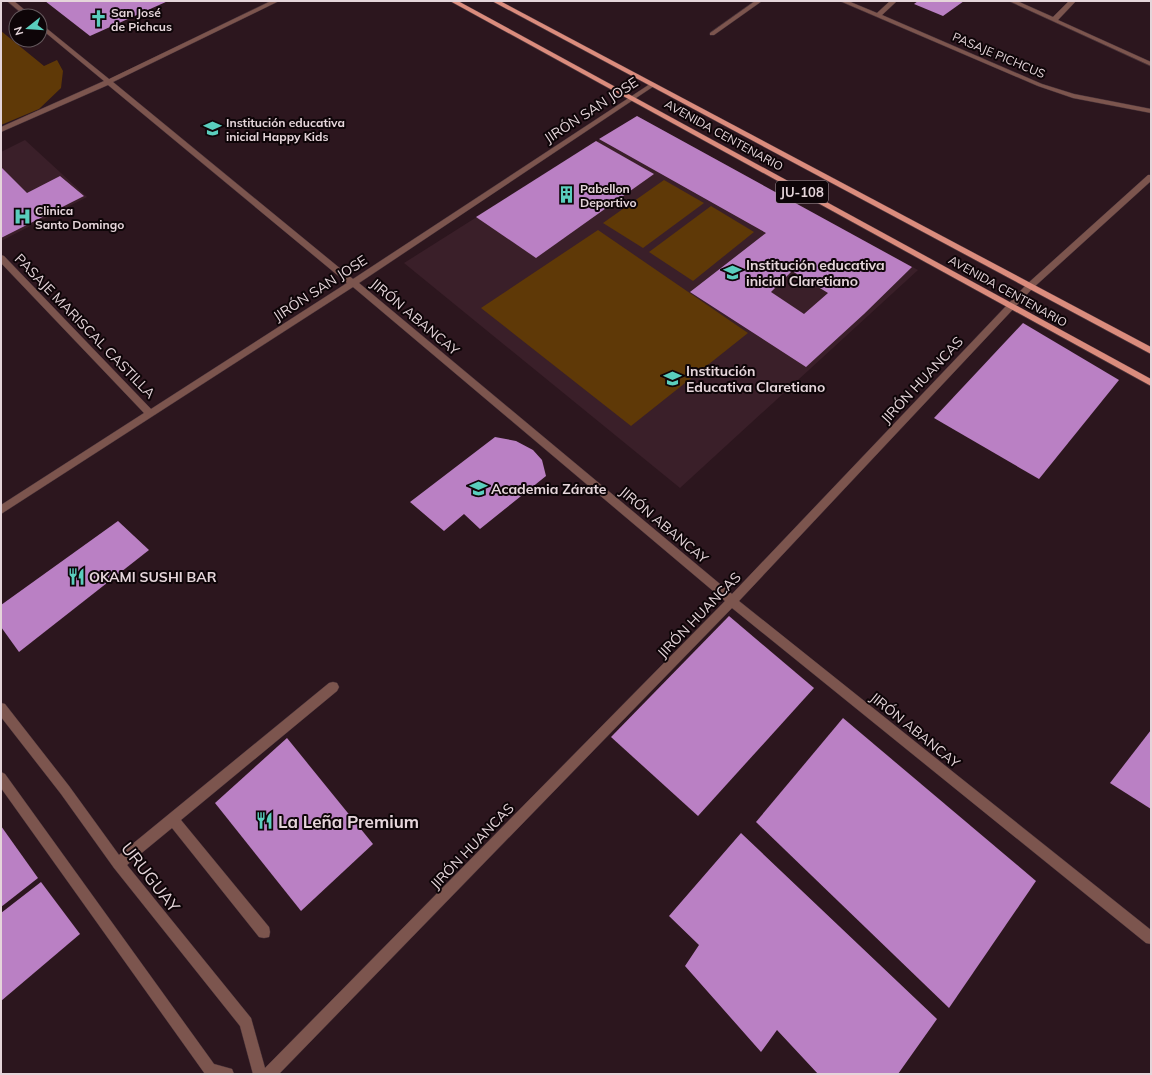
<svg xmlns="http://www.w3.org/2000/svg" width="1152" height="1075" font-family="Mulish,sans-serif">
	<style>
		.built { fill: #3a1f29 }
		.green { fill: #5f3907 }
		.building { fill: #ba80c4; fill-rule: evenodd }
		.lines { fill: none; stroke-linecap: round; stroke-linejoin: round }
		.minor-casing { stroke: #463138; stroke-width: 1 }
		.major-casing { stroke: #463138; stroke-width: 1 }
		.minor { fill: #7c554e; fill-rule: evenodd }
		.major { fill: #db8c7d; fill-rule: evenodd }
		.labels { text-anchor: middle; dominant-baseline: central; stroke-width: 4; stroke-linejoin: round; paint-order: stroke }
		.far-poi-label { font-size: 12px; font-weight: bold; fill: #e5d5da; stroke: #0e0508; text-anchor: start }
		.far-street-label { font-size: 12px; fill: #e5d5da; stroke: #0e0508 }
		.shield { fill: #0e0508; stroke: #a4979b; stroke-width: 1 }
		.shield-label { font-size: 13px; font-weight: bold; fill: #e5d5da }
		.street-label { font-size: 14px; fill: #e5d5da; stroke: #0e0508 }
		.poi-label { font-size: 14px; font-weight: bold; fill: #e5d5da; stroke: #0e0508; text-anchor: start }
		.near-poi-label { font-size: 17px; font-weight: bold; fill: #e5d5da; stroke: #0e0508; text-anchor: start }
		.near-street-label { font-size: 17px; fill: #e5d5da; stroke: #0e0508 }
	</style>
	<rect width="100%" height="100%" fill="#2c161e"/>
	<g class="built">
		<polygon points="637,116 918,270 680,488 404,263"/>
		<polygon points="25,140 87,197 1,241 1,152"/>
	</g>
	<g class="green">
		<polygon points="1,31 44,66 57,60 63,71 61,88 39,109 1,125"/>
		<polygon points="664,180 704,203 643,248 603,223"/>
		<polygon points="711,206 754,232 693,281 649,252"/>
		<polygon points="598,230 748,333 631,426 481,308"/>
	</g>
	<g class="building">
		<polygon points="45,1 168,1 90,36"/>
		<polygon points="918,1 964,1 943,16 914,4"/>
		<path d="M637,116L912,267L864,314L806,367L690,292L766,233L599,139ZM792,271L828,293L804,314L771,292Z"/>
		<polygon points="596,141 654,174 536,258 476,217"/>
		<polygon points="1,167 27,193 60,176 84,196 1,238"/>
		<polygon points="1023,323 1119,380 1039,479 934,418"/>
		<polygon points="495,437 516,441 533,450 542,460 546,476 480,529 464,514 444,531 410,502"/>
		<polygon points="118,521 149,550 19,652 1,627 1,605"/>
		<polygon points="729,616 814,688 698,816 611,737"/>
		<polygon points="843,718 1036,881 949,1008 756,822"/>
		<polygon points="1151,730 1151,809 1110,783"/>
		<polygon points="287,738 373,844 301,911 215,803"/>
		<polygon points="1,826 38,878 1,907"/>
		<polygon points="741,833 937,1019 898,1074 818,1074 777,1030 761,1052 685,966 699,945 669,916"/>
		<polygon points="41,882 80,934 1,1001 1,913"/>
	</g>
	<g class="lines">
		<defs>
			<g id="minor">
				<polygon points="7,1 14,1 32,16 25,16"/>
				<polygon points="271,1 279,1 113,82 353,279 650,84 654,84 654,86 359,283 732,594 1026,285 1148,175 1151,175 1151,181 1032,289 739,601 1151,930 1151,944 1146,943 732,608 279,1074 253,1074 240,1026 114,868 61,794 1,717 1,703 5,704 69,786 119,855 329,683 333,682 337,683 339,687 337,691 181,820 269,927 270,932 269,937 264,938 259,937 172,828 127,865 251,1018 265,1068 725,601 353,287 1,514 1,505 144,413 1,263 1,255 4,256 151,409 347,283 108,85 1,132 1,127 104,81 40,28 40,23 109,79"/>
				<polygon points="755,1 762,1 714,35 710,35 710,33"/>
				<polygon points="840,1 848,1 877,13 890,1 897,1 882,15 1042,84 1074,94 1151,109 1151,113 1073,98 1038,86"/>
				<polygon points="1009,1 1017,1 1053,17 1069,1 1076,1 1058,20 1151,62 1151,66"/>
				<polygon points="1,772 5,774 214,1064 232,1069 234,1074 205,1074 1,788"/>
			</g>
			<g id="major">
				<polygon points="450,1 458,1 1151,379 1151,386"/>
				<polygon points="492,1 500,1 1151,347 1151,354"/>
			</g>
		</defs>
		<use href="#minor" class="minor-casing"/>
		<use href="#major" class="major-casing"/>
		<use href="#minor" class="minor"/>
		<use href="#major" class="major"/>
	</g>
	<defs>
		<symbol id="church-bare" viewBox="-9 -9 18 18"><path d="M-1.2-6h2.4v3.5h3.3v2.4h-3.3V6h-2.4V-.1h-3.3v-2.4h3.3Z" fill="#5acebd" stroke="#0e0508" stroke-width="2.5" paint-order="stroke"/></symbol>
		<symbol id="school-bare" viewBox="-9 -9 18 18"><path d="M0-5L7-2L0 1L-7-2ZM-4 1L0 2.5L4 1V4Q0 6-4 4Z" fill="#5acebd" stroke="#0e0508" stroke-width="2.5" paint-order="stroke"/></symbol>
		<symbol id="building-bare" viewBox="-9 -9 18 18"><path d="M-4-6H4V6H1V3H-1V6H-4ZM-2.5-4.3h1.7v1.8h-1.7ZM.8-4.3h1.7v1.8H.8ZM-2.5-1h1.7V.8h-1.7ZM.8-1h1.7V.8H.8Z" fill="#5acebd" stroke="#0e0508" stroke-width="2.5" paint-order="stroke"/></symbol>
		<symbol id="hospital-bare" viewBox="-9 -9 18 18"><path d="M-5-5h3v3.5h4V-5h3V5h-3V1.5h-4V5h-3Z" fill="#5acebd" stroke="#0e0508" stroke-width="2.5" paint-order="stroke"/></symbol>
		<symbol id="university-bare" viewBox="-9 -9 18 18"><path d="M0-5L7-2L0 1L-7-2ZM-4 1L0 2.5L4 1V4Q0 6-4 4Z" fill="#5acebd" stroke="#0e0508" stroke-width="2.5" paint-order="stroke"/></symbol>
		<symbol id="restaurant-bare" viewBox="-9 -9 18 18"><path d="M-5-6h1v4h1v-4h1v4h1v-4h1v5L-1.5 .5V6h-2V.5L-5-1ZM5-6V6H3V1.5H1.5Q1.5-4 5-6Z" fill="#5acebd" stroke="#0e0508" stroke-width="2.5" paint-order="stroke"/></symbol>
	</defs>
	<g fill-rule="evenodd">
		<use href="#church-bare" x="86" y="6" width="25" height="25"/>
		<use href="#school-bare" x="200" y="116" width="25" height="25"/>
		<use href="#building-bare" x="554" y="182" width="25" height="25"/>
		<use href="#hospital-bare" x="10" y="204" width="25" height="25"/>
		<use href="#school-bare" x="720" y="260" width="25" height="25"/>
		<use href="#school-bare" x="660" y="366" width="25" height="25"/>
		<use href="#university-bare" x="466" y="476" width="25" height="25"/>
		<use href="#restaurant-bare" x="64" y="564" width="25" height="25"/>
		<use href="#restaurant-bare" x="252" y="808" width="25" height="25"/>
	</g>
	<g class="labels">
		<g class="far-poi-label">
			<text x="111" y="12">San José<tspan x="111" dy="14">de Pichcus</tspan></text>
			<text x="226" y="122">Institución educativa<tspan x="226" dy="14">inicial Happy Kids</tspan></text>
			<text x="580" y="188">Pabellon<tspan x="580" dy="14">Deportivo</tspan></text>
			<text x="35" y="210">Clinica<tspan x="35" dy="14">Santo Domingo</tspan></text>
		</g>
		<g class="far-street-label">
			<text transform="translate(999 55) rotate(23)">PASAJE PICHCUS</text>
			<text transform="translate(724 135) rotate(29)">AVENIDA CENTENARIO</text>
			<text transform="translate(1008 291) rotate(29)">AVENIDA CENTENARIO</text>
		</g>
		<rect class="shield" x="776" y="181" width="52" height="22" rx="3"/>
		<g class="shield-label">
			<text x="802" y="192">JU-108</text>
		</g>
		<g class="street-label">
			<text transform="translate(591 110) rotate(-33)">JIRÓN SAN JOSE</text>
			<text transform="translate(320 288) rotate(-33)">JIRÓN SAN JOSE</text>
			<text transform="translate(415 317) rotate(40)">JIRÓN ABANCAY</text>
			<text transform="translate(85 326) rotate(46)">PASAJE MARISCAL CASTILLA</text>
			<text transform="translate(922 380) rotate(-47)">JIRÓN HUANCAS</text>
			<text transform="translate(664 525) rotate(40)">JIRÓN ABANCAY</text>
			<text transform="translate(699 615) rotate(-46)">JIRÓN HUANCAS</text>
			<text transform="translate(915 730) rotate(39)">JIRÓN ABANCAY</text>
			<text transform="translate(472 846) rotate(-46)">JIRÓN HUANCAS</text>
		</g>
		<g class="poi-label">
			<text x="746" y="265">Institución educativa<tspan x="746" dy="16">inicial Claretiano</tspan></text>
			<text x="686" y="371">Institución<tspan x="686" dy="16">Educativa Claretiano</tspan></text>
			<text x="491" y="489">Academia Zárate</text>
			<text x="89" y="577">OKAMI SUSHI BAR</text>
		</g>
		<g class="near-poi-label">
			<text x="278" y="821">La Leña Premium</text>
		</g>
		<g class="near-street-label">
			<text transform="translate(151 877) rotate(52)">URUGUAY</text>
		</g>
	</g>
	<rect width="1152" height="1075" fill="none" stroke="#e5d5da" stroke-width="4"/>
	<g transform="translate(28 28) rotate(253)"><circle r="19" fill="#0e0508" stroke="#64585c"/>
	<path d="M0-3L7 15L0 10L-7 15Z" fill="#5acebd"/>
	<text y="-6" font-size="11" font-weight="bold" text-anchor="middle" fill="#e5d5da">N</text>
	</g>
</svg>
